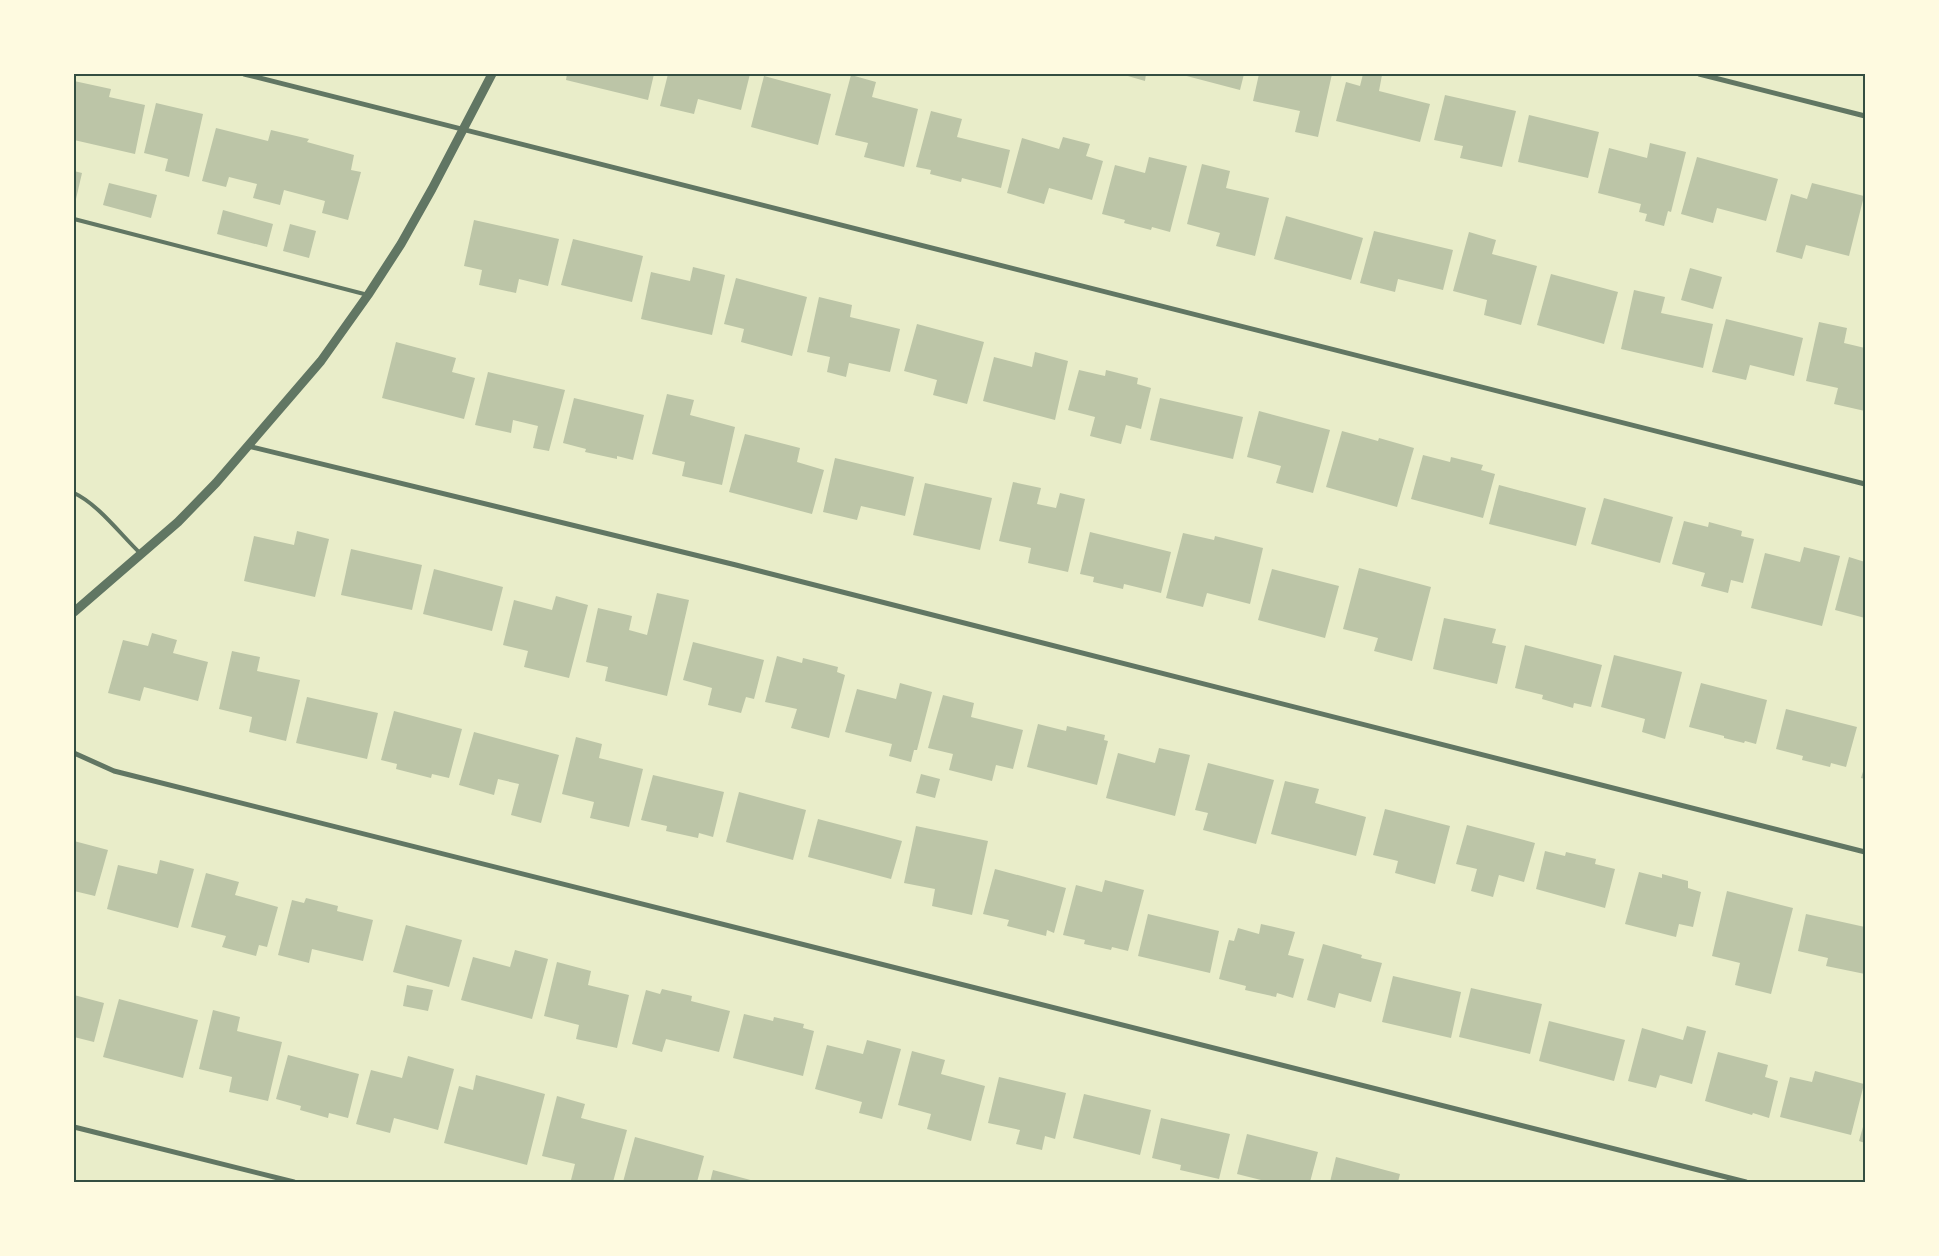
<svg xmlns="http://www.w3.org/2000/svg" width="1939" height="1256" font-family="'Roboto Serif',serif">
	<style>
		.building { fill: #bcc5a7 }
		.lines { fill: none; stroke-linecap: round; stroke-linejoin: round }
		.service { stroke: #617663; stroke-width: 4 }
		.minor { stroke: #617663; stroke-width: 5 }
		.tertiary { stroke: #617663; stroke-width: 9 }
		.neatline { fill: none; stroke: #344e41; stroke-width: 2 }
	</style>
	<rect width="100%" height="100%" fill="#e9edc9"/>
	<g class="building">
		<polygon points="567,74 654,74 648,100 566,80"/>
		<polygon points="668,74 750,74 741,110 698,99 694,114 660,106"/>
		<polygon points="1121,74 1146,74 1145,81"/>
		<polygon points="1179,74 1244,74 1240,90"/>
		<polygon points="1259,74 1332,74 1318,137 1295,132 1300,111 1253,101"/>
		<polygon points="1363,74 1382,75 1379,91 1430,104 1420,142 1336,121 1346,82 1360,86"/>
		<polygon points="851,75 876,82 872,97 918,109 904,167 864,157 868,143 835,135"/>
		<polygon points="764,76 831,94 818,145 751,127"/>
		<polygon points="74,81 111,89 109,97 145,105 135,154 74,140"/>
		<polygon points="1445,95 1516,111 1502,167 1460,158 1463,146 1434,140"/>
		<polygon points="156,103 203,114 189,177 165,171 168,159 144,153"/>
		<polygon points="931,111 962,119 957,137 1010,150 1001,188 962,178 961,182 930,174 931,170 916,167"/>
		<polygon points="1529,115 1599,132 1588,178 1518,162"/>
		<polygon points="216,128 268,141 271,130 309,139 307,142 354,155 351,170 361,172 348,220 322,213 325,201 284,190 280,205 253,198 257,184 229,177 226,187 202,181"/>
		<polygon points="1063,137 1090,144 1086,156 1103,161 1092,200 1049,188 1044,204 1007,193 1022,138 1059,149"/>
		<polygon points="1650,143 1686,152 1671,212 1668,211 1664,226 1645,221 1647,214 1639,212 1641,204 1598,193 1609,148 1647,158"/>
		<polygon points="1149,157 1187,166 1170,232 1152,227 1151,230 1124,223 1125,220 1102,214 1115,165 1145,173"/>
		<polygon points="1697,157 1778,179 1766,221 1717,208 1713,223 1681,214"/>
		<polygon points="1202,164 1230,171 1226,188 1269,198 1255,256 1216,246 1220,233 1187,224"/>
		<polygon points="74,171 82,173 76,199 74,198"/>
		<polygon points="109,183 157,195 151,218 103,205"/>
		<polygon points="1812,183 1864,196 1849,256 1806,245 1802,259 1776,252 1791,194 1807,199"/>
		<polygon points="223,210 273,224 267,247 217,234"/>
		<polygon points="1286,216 1363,238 1351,280 1274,259"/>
		<polygon points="474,220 559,239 548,286 519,279 516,293 479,285 482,270 464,266"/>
		<polygon points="290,224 316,231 309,258 283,251"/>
		<polygon points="1374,231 1453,250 1443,290 1398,279 1395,292 1360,283"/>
		<polygon points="1469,232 1496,240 1492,254 1537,266 1521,325 1484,315 1487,300 1453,291"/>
		<polygon points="573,239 643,256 632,302 561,285"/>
		<polygon points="693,267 725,275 712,335 641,319 651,272 690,281"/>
		<polygon points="1690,268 1722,277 1713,309 1681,300"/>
		<polygon points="1551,274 1618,292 1604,344 1537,325"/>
		<polygon points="736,278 807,297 792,356 741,342 744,329 724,324"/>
		<polygon points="1634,290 1665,297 1661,313 1713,324 1703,368 1621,349"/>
		<polygon points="819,297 852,305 850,317 900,329 890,372 849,363 846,377 827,372 830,357 807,352"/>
		<polygon points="1726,319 1803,338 1794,376 1750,365 1746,380 1712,372"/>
		<polygon points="1819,322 1847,328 1844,343 1865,348 1865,411 1834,404 1838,388 1806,381"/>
		<polygon points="917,324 984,342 967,404 933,395 937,380 904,371"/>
		<polygon points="396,342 456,358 452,372 475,378 464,419 382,398"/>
		<polygon points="1035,352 1068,361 1055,420 983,401 994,357 1032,367"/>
		<polygon points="1079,370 1105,376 1106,370 1138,378 1137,384 1151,388 1141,429 1126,425 1121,444 1090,436 1095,417 1068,410"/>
		<polygon points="488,372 565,390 549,451 533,448 538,426 513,420 511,433 475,425"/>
		<polygon points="667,394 694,400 690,415 735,427 722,485 682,476 685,462 652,454"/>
		<polygon points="574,398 644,415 633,460 617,456 617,459 585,452 586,449 563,443"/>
		<polygon points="1160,398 1243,417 1233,459 1150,440"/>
		<polygon points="1259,411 1330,430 1313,493 1276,483 1281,466 1247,457"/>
		<polygon points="1342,431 1378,441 1379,438 1414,448 1397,507 1326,487"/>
		<polygon points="745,434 800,448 797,462 824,470 812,514 729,492"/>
		<polygon points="1423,455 1450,462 1451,457 1483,465 1481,470 1495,474 1483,518 1411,499"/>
		<polygon points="835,458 914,477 905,516 861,506 857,520 823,512"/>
		<polygon points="1013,482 1041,488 1037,504 1056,508 1060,493 1085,499 1068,572 1028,563 1031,548 999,541"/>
		<polygon points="925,483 992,498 980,550 913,535"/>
		<polygon points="1499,485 1586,508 1576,546 1489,524"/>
		<polygon points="1604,498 1673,517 1660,563 1591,544"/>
		<polygon points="1684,521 1708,527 1709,522 1742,531 1741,536 1754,539 1743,583 1731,580 1728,593 1701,586 1705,573 1672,564"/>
		<polygon points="297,531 329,539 315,597 244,581 254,536 294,545"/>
		<polygon points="1090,532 1171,552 1161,593 1124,584 1123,589 1093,582 1094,577 1080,574"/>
		<polygon points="1183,533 1214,540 1215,536 1263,548 1250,604 1207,593 1203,607 1166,598"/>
		<polygon points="1804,547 1840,556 1822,626 1751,608 1765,553 1800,562"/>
		<polygon points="351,549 422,565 412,610 341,595"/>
		<polygon points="1849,557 1865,562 1865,618 1835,610"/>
		<polygon points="1359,568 1431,587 1412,661 1374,651 1378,638 1343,629"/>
		<polygon points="434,569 503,587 492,631 423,614"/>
		<polygon points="1272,569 1339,586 1325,638 1258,620"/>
		<polygon points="657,593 689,600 667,696 605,681 608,667 586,662 598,608 632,616 629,630 647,635"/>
		<polygon points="556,596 588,605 569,678 524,667 528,651 503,645 514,600 552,610"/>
		<polygon points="1444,618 1496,629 1492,643 1506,646 1497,684 1433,669"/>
		<polygon points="152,633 177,640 173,653 208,662 198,701 144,687 140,701 108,693 123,640 148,646"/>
		<polygon points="693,642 764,660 754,699 746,697 741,713 708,705 712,688 683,680"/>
		<polygon points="1525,645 1602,665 1591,707 1574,703 1573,708 1542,699 1543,695 1515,688"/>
		<polygon points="232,651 260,657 257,671 300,680 286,741 249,732 252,717 219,709"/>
		<polygon points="1614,655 1682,672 1665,739 1642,732 1645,719 1601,707"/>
		<polygon points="777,656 802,663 803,658 838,667 837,672 845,675 829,738 791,728 797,709 765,702"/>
		<polygon points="900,683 932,692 917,750 914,750 911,762 889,756 892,744 845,732 857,689 896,699"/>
		<polygon points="1701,683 1767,700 1756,744 1745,741 1744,743 1724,738 1724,736 1689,727"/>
		<polygon points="943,695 974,703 971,717 1023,730 1013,769 996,765 992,781 949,770 953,754 928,748"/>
		<polygon points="307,697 378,713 367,759 296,743"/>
		<polygon points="1786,709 1857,727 1846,767 1831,763 1830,767 1802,760 1803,756 1776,749"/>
		<polygon points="394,711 462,729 449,778 432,774 431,778 396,769 397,764 381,760"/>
		<polygon points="1038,724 1066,731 1067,726 1105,735 1104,740 1108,741 1097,785 1027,767"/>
		<polygon points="474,732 559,755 541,823 511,815 519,784 498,779 494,795 459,785"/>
		<polygon points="576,737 602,744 599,758 643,769 629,827 590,818 594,802 562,794"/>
		<polygon points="1159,748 1190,755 1175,816 1106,798 1118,753 1155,763"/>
		<polygon points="1208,763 1274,780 1256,844 1203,830 1208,813 1195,810"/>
		<polygon points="1865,765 1865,779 1861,778"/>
		<polygon points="921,774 940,779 935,798 916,793"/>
		<polygon points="653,775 724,792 713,837 699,833 698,838 666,831 667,826 641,820"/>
		<polygon points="1285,781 1319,789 1315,803 1366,817 1356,856 1271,834"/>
		<polygon points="739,792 806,810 793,860 726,842"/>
		<polygon points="1385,809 1450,826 1435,884 1395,873 1398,861 1373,855"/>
		<polygon points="818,819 902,841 891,879 808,857"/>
		<polygon points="1467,825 1535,843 1524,882 1499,875 1493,897 1471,891 1477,869 1456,864"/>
		<polygon points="916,826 988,841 972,915 932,906 935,889 904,883"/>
		<polygon points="74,841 108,850 95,896 74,891"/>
		<polygon points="1545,851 1565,856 1566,852 1596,859 1595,864 1615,869 1605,908 1536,889"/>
		<polygon points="160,860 194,869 178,928 107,909 118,865 157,874"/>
		<polygon points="995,869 1066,888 1054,933 1047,930 1046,936 1007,926 1009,920 983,914"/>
		<polygon points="1639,872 1662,878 1662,874 1688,881 1688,888 1701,892 1693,927 1679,924 1676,937 1625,924"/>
		<polygon points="206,873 239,882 235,895 278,907 267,947 259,945 256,956 222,947 226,936 191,927"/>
		<polygon points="1105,880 1144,890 1128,951 1112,947 1111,950 1084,944 1085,940 1063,935 1076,885 1102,892"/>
		<polygon points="1727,891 1793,908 1771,994 1735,985 1740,963 1712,956"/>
		<polygon points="306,898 338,906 337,911 373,920 363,961 312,949 309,963 278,955 292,900 304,903"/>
		<polygon points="1148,914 1219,931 1210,973 1138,956"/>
		<polygon points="1806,914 1865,927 1865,974 1826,966 1828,958 1798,951"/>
		<polygon points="1261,924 1295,932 1288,955 1304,959 1293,998 1277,993 1276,997 1245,990 1246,986 1219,979 1229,940 1234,941 1238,928 1259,934"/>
		<polygon points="406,925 462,940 449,987 393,972"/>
		<polygon points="1323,944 1362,955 1361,958 1382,963 1371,1002 1339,993 1335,1008 1307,1000"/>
		<polygon points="515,950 548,959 532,1019 461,1000 473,957 510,967"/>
		<polygon points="557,962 591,971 588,985 629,995 617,1048 576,1039 579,1025 544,1016"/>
		<polygon points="1393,976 1461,992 1451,1038 1382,1022"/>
		<polygon points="407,985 433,990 428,1011 403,1006"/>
		<polygon points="1471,988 1542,1004 1530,1054 1459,1037"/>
		<polygon points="662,989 692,996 691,1001 730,1011 719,1052 666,1039 662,1052 632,1044 646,990 660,994"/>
		<polygon points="74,995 104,1003 94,1042 74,1037"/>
		<polygon points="119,999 198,1020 183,1078 103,1057"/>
		<polygon points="213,1010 240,1017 237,1031 282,1042 268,1101 229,1092 232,1077 199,1069"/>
		<polygon points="744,1014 773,1021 774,1017 804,1024 803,1028 814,1031 803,1076 733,1058"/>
		<polygon points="1549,1021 1625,1040 1614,1081 1539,1061"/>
		<polygon points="1687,1026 1706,1031 1692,1084 1660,1075 1656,1088 1628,1081 1642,1028 1683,1040"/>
		<polygon points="867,1040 901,1049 882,1119 859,1113 862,1102 815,1089 827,1045 863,1054"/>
		<polygon points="912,1051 945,1060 941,1074 985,1086 971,1141 927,1129 931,1114 898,1105"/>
		<polygon points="1718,1052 1768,1065 1765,1077 1778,1081 1769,1118 1753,1113 1752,1115 1705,1101"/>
		<polygon points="288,1055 359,1074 348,1118 329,1113 328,1118 300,1110 301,1106 276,1099"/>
		<polygon points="408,1056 454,1069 438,1130 394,1118 390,1133 356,1124 371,1070 402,1078"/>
		<polygon points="1815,1071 1864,1084 1851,1135 1780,1117 1790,1077 1812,1082"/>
		<polygon points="476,1075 545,1094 527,1165 444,1143 459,1086 473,1090"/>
		<polygon points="999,1077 1066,1093 1055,1139 1045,1136 1042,1150 1016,1144 1020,1130 988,1123"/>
		<polygon points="1084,1094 1151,1110 1140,1155 1073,1138"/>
		<polygon points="557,1096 585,1104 581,1118 627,1130 613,1182 581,1182 571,1180 575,1164 542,1156"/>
		<polygon points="1161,1118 1230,1134 1219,1179 1180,1170 1181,1165 1152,1158"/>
		<polygon points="1865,1120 1865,1143 1859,1141"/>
		<polygon points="1247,1134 1318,1152 1310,1182 1269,1182 1237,1174"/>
		<polygon points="635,1137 704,1156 697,1182 623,1182"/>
		<polygon points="1336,1157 1400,1174 1398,1182 1330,1182"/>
		<polygon points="713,1170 758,1182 710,1182"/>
	</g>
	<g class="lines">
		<g class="service">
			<polyline points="74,219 368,295"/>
			<path d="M74,493C98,504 121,535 140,553"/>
		</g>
		<g class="minor">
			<polyline points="244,74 1865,484"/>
			<polyline points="1699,74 1865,116"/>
			<polyline points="248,446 736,565 1865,852"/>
			<polyline points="74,753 114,771 1746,1182"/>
			<polyline points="74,1127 294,1182"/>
		</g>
		<polyline class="tertiary" points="74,612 178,522 216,483 321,361 368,295 401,244 432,189 492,74"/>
	</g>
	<rect width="1939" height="1256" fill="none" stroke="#fefae0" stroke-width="150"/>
	<rect x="75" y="75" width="1789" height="1106" class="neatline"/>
</svg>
